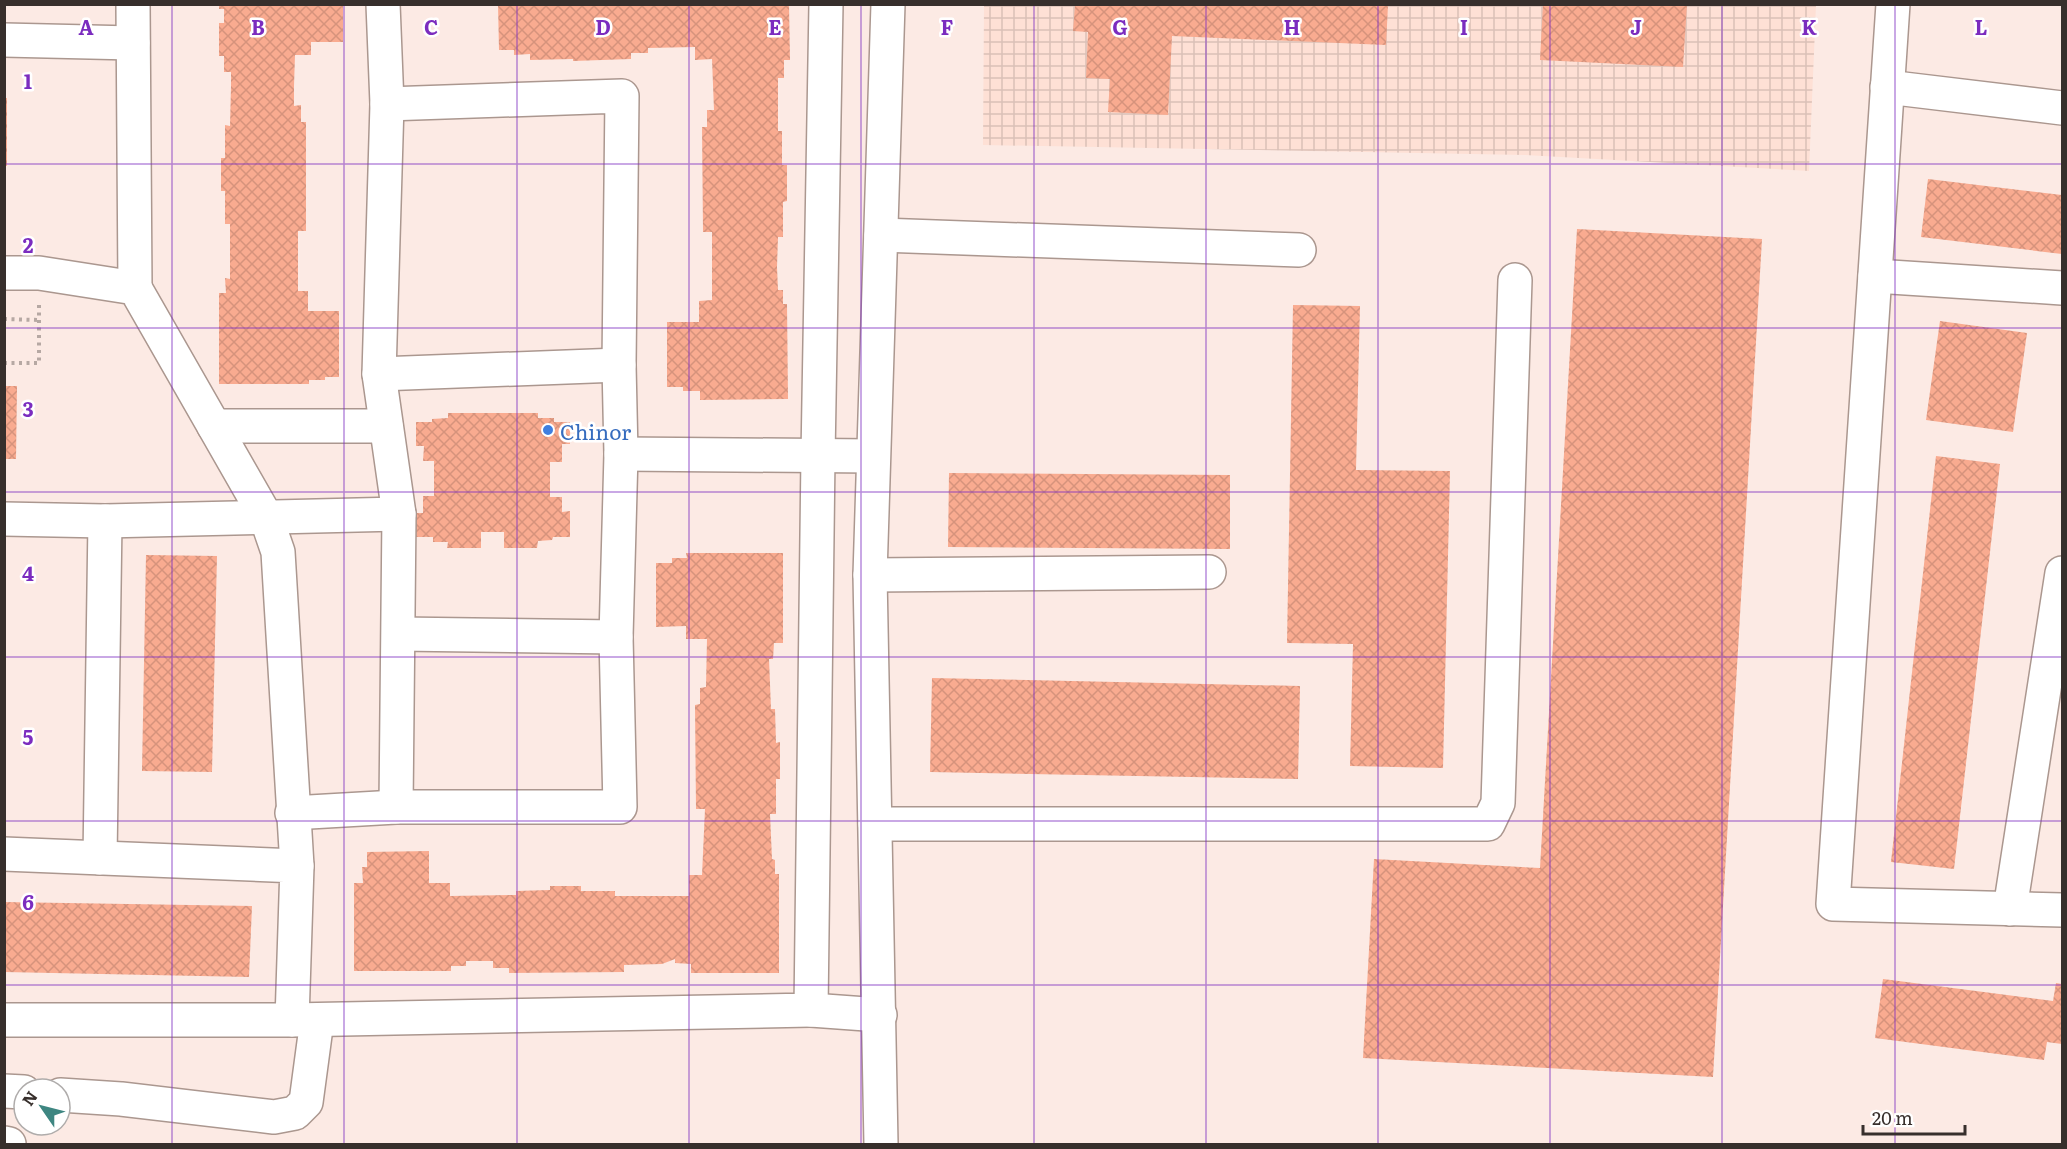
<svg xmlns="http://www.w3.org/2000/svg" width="2067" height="1149" font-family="Literata,serif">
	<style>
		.industrial { fill: url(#industrial-grid) }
		.building { fill: url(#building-cross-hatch) }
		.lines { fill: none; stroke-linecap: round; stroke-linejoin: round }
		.minor-casing { stroke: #ab978f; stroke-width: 36 }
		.path { stroke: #b6a8a3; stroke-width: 4; stroke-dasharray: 3 4.5; stroke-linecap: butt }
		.minor { stroke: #fff; stroke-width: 33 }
		.grid { fill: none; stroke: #7b2cbf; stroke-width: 1.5; stroke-opacity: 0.55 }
		.shop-dot { fill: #3f7fe0; stroke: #fff; stroke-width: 2 }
		.labels { text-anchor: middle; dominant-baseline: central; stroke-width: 5; stroke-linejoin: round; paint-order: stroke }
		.shop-label { font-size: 21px; fill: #366cbe; stroke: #fff; text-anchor: start }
		.grid-label { font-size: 20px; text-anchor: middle; font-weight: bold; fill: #7b2cbf; stroke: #fff; stroke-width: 5; stroke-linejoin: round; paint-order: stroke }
	</style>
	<defs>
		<pattern id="industrial-grid" width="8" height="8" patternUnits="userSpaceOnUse" patternTransform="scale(1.5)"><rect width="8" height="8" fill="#fee0d5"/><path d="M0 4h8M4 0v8" fill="none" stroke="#dac0b7"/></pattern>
		<pattern id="building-cross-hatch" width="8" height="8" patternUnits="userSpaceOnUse" patternTransform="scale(1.5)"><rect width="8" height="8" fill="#f9ab90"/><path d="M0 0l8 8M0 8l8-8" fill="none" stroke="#d6937c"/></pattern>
	</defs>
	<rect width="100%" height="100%" fill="#fceae4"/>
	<polygon class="industrial" points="984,5 1816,5 1809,171 1525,155 983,145"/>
	<g class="building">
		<polygon points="219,4 343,4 343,42 311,42 311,55 295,55 294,86 294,106 301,105 301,122 306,122 306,231 298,231 298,291 308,291 308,311 339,311 339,377 325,377 325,380 309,380 309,384 219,384 219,293 226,293 225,278 230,279 230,224 225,224 225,191 221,191 221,158 225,158 225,125 230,126 231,86 231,72 224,72 224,56 219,56 219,23 224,23 224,9 219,9"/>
		<polygon points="498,4 789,4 790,60 784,60 784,78 778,78 778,131 782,131 782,165 787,165 787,201 783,202 783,237 778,237 777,267 778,290 783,290 783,304 787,304 788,399 700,400 700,391 683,391 683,387 667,387 667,322 699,322 699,301 712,300 712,232 703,232 702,127 707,127 707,110 714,110 712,59 695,60 695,47 648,48 648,53 631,53 631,59 573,61 573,59 530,60 530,54 514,55 514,50 499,50"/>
		<polygon points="1543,4 1687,4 1683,67 1540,60"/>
		<polygon points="1075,5 1388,5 1386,45 1172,36 1168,115 1108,112 1110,79 1086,78 1088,32 1073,31"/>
		<rect x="4" y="98" width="3" height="68"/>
		<polygon points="1928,179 2062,195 2062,254 1921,237"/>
		<polygon points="1577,229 1762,239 1713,1077 1363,1058 1374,859 1540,868"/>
		<polygon points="1293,305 1360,306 1356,470 1450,471 1443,768 1350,766 1353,644 1287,643"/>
		<polygon points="1940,321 2027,333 2013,432 1926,420"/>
		<polygon points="4,386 17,386 16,459 4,459"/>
		<polygon points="448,413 538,413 538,418 554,418 554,422 570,422 570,444 562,444 562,462 550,462 550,497 562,497 562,512 570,511 570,537 553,537 552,540 538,541 537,548 504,548 504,532 481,532 481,548 447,548 448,542 433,542 433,537 416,537 416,513 423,513 423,496 434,496 434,461 423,461 424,446 416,446 416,422 432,422 432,419 448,418"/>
		<polygon points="1936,456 2000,464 1954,869 1891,862"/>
		<polygon points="949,473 1230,475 1230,549 948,547"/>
		<polygon points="686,553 783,553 783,643 774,643 773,659 769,659 771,709 775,709 776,743 780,742 780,779 776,779 776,814 770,814 772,859 775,860 775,874 779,874 779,973 691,973 691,964 675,963 675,959 662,964 624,965 624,972 509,973 509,968 493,968 493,961 466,961 466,966 451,966 451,971 354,971 354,883 363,883 362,867 367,867 367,852 429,851 429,883 450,883 450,896 516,895 516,891 550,890 550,886 581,886 581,891 615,891 615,896 689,896 689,875 702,875 705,809 696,809 695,705 700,704 700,688 706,687 707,639 686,639 686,626 656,627 656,563 672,563 672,558 687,558"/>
		<polygon points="146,555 217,556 212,772 142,771"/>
		<polygon points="932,678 1300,686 1298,779 930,772"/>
		<polygon points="4,902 252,906 249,977 4,972"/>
		<polygon points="1883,979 2053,1001 2056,983 2062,984 2062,1044 2047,1042 2044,1060 1875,1038"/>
	</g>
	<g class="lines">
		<defs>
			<g id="minor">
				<polyline points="133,4 135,288"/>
				<polyline points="383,4 387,104 379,374 399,514 396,807"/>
				<polyline points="1893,4 1833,904 2062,910"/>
				<polyline points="4,40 133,43"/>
				<polyline points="1887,87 2062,108"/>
				<polyline points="881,235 1299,250"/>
				<polyline points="4,273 39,273 135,288 266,517 278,552 297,866"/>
				<polyline points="1875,276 2062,288"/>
				<polyline points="379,374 619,365"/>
				<polyline points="214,426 386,426"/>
				<polyline points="621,454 873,456"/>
				<polyline points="4,519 105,521 399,514"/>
				<polyline points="870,575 1209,572"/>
				<polyline points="399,634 616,637"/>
				<polyline points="292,813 396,807 620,807 616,637 621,454 619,365 622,96 387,104"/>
				<polyline points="875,824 1488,824 1498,803 1515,280"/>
				<polyline points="4,854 297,866 292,1020 4,1020"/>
				<polyline points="100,858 105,521"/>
				<polyline points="2010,909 2062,573"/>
				<polyline points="811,1010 880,1015"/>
				<polyline points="292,1020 811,1010 818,456 826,4"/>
				<polyline points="4,1091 24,1092"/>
				<polyline points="60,1095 121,1099 274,1117 295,1113 306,1102 317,1020"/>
				<polyline points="4,1143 9,1144"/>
				<polyline points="881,1144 870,575 888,4"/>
			</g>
		</defs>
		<use href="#minor" class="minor-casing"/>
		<g class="path">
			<polyline points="4,319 39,320"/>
			<polyline points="4,363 39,363 39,305"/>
		</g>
		<use href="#minor" class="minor"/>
	</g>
	<path class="grid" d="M172,4V1144M344,4V1144M517,4V1144M689,4V1144M861,4V1144M1034,4V1144M1206,4V1144M1378,4V1144M1550,4V1144M1722,4V1144M1895,4V1144M4,164H2062M4,328H2062M4,492H2062M4,657H2062M4,821H2062M4,985H2062"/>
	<circle class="shop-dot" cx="548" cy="430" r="6"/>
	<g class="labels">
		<g class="shop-label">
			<text x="560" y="430">Chinor</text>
		</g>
	</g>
	<g class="grid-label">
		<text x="86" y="35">A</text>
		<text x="258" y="35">B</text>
		<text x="431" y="35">C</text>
		<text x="603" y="35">D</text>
		<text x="775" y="35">E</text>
		<text x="947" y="35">F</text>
		<text x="1120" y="35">G</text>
		<text x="1292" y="35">H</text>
		<text x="1464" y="35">I</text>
		<text x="1636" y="35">J</text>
		<text x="1809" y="35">K</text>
		<text x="1981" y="35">L</text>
		<text x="28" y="89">1</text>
		<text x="28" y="253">2</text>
		<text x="28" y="417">3</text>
		<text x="28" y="581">4</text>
		<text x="28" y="745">5</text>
		<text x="28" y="910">6</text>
	</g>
	<rect width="2067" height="1149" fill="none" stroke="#372f2c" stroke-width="12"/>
	<g transform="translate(42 1107) rotate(305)"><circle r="28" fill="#ffffff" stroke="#afacab" stroke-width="1.5"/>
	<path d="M0-4.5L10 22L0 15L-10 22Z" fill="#3e8681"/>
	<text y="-9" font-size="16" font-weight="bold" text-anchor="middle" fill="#372f2c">N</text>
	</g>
	<path d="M1863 1125v9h102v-9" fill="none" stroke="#372f2c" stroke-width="3"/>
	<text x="1872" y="1125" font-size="18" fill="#372f2c" stroke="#ffffff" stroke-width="4.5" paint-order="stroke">20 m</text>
</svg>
